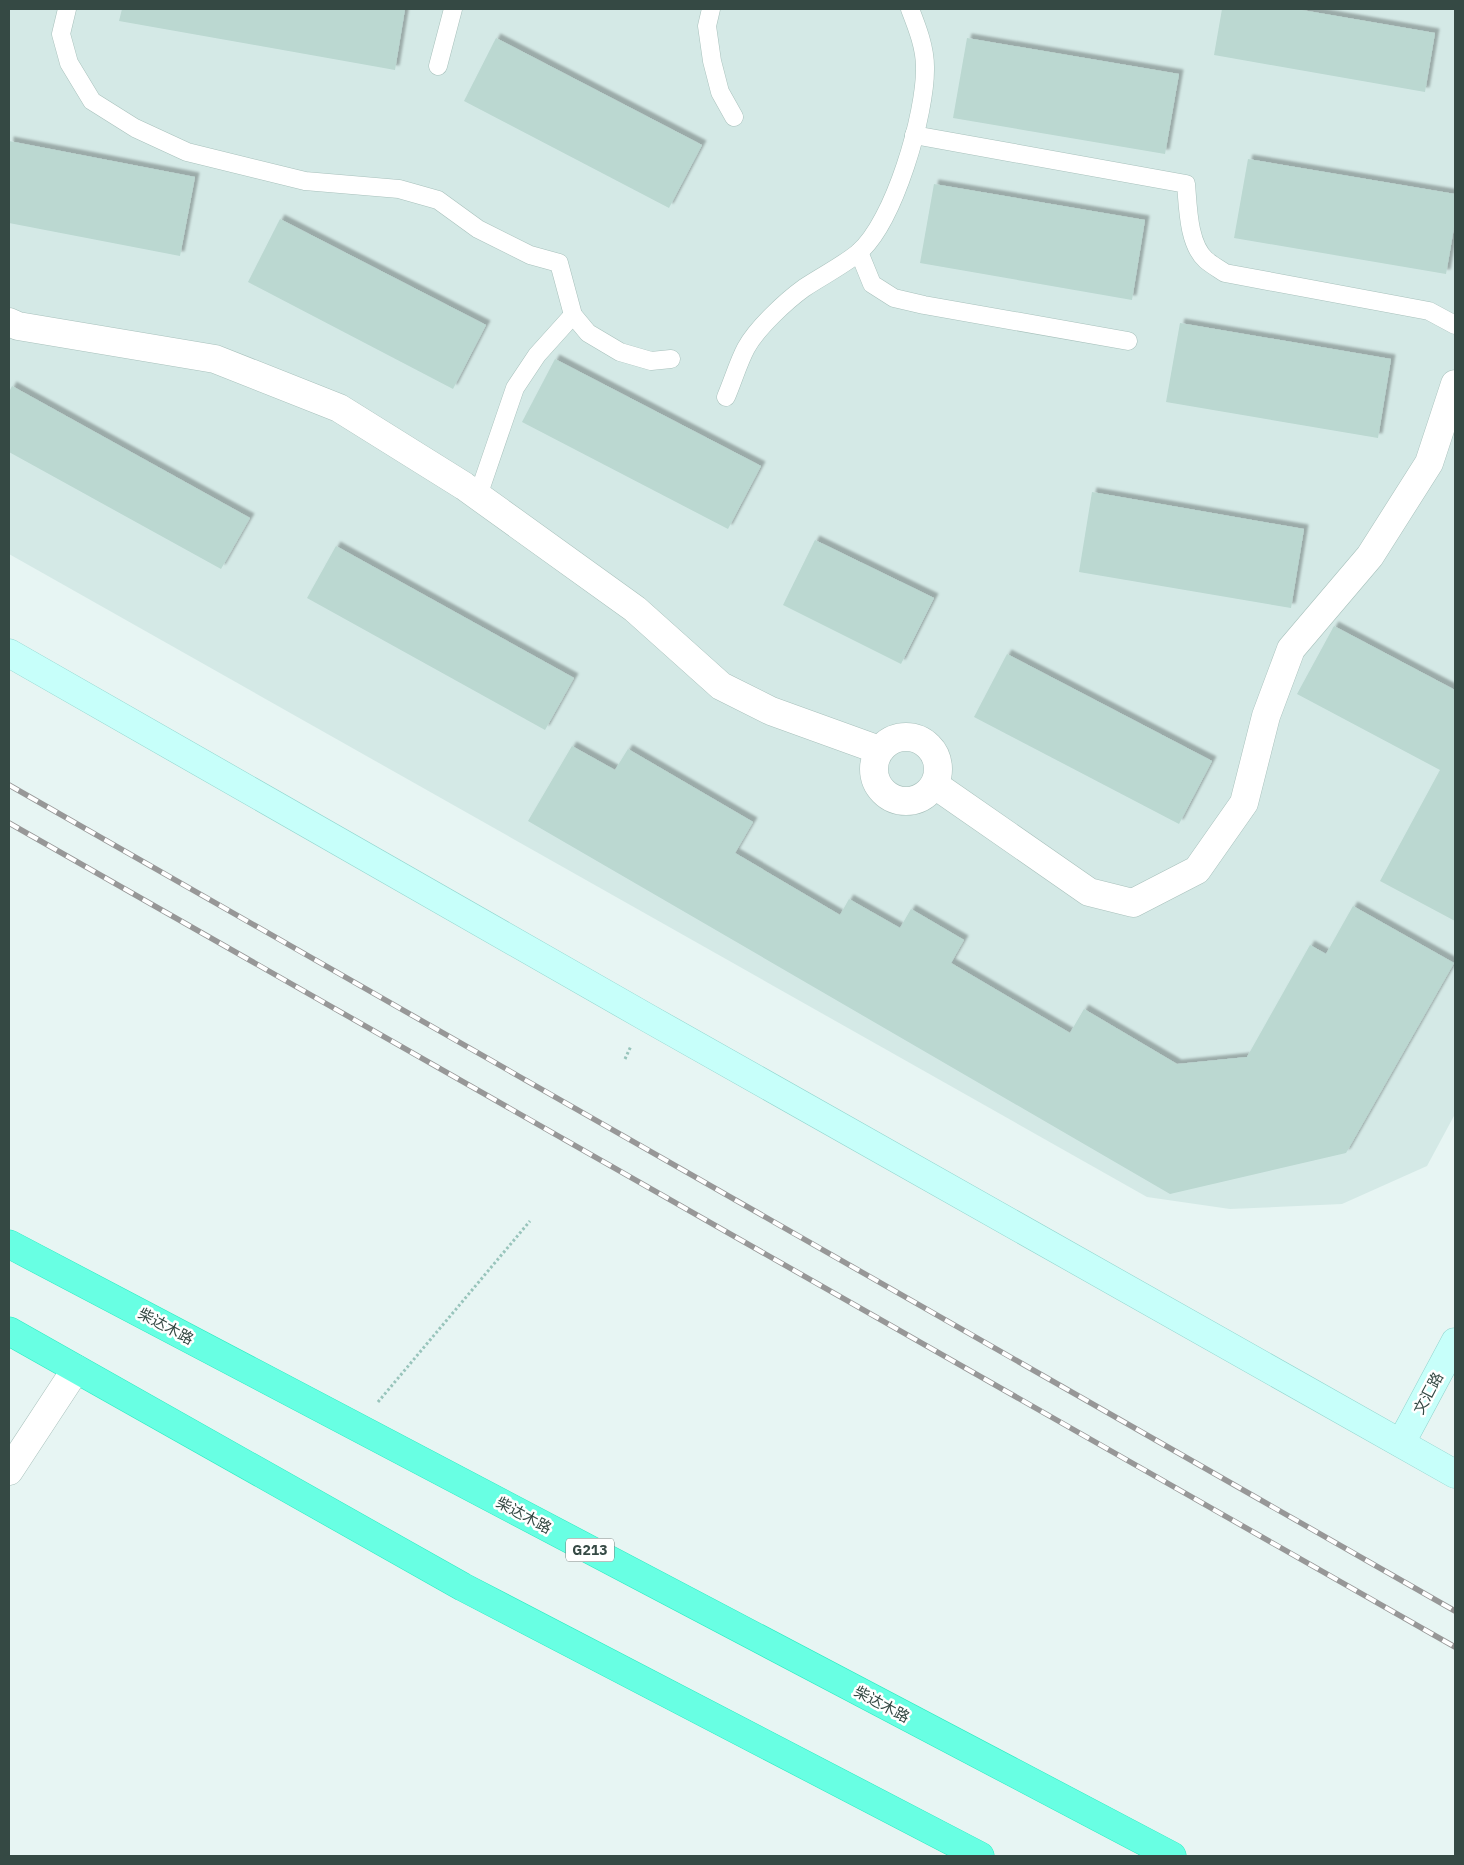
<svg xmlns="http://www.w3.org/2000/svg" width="1464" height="1865" font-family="'IBM Plex Sans','Noto Sans SC',sans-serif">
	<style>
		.residential { fill: #d4e9e6 }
		.building { fill: #bbd8d1; filter: url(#shadow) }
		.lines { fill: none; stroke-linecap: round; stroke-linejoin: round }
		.lane-casing { stroke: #a8c1bc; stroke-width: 19 }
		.street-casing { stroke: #a8c1bc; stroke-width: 29 }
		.secondary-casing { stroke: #91d5ce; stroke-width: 29 }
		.highway-casing { stroke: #2bebc1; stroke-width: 29 }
		.path { stroke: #98c4bb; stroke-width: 3; stroke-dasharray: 2.5 2.5; stroke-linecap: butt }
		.lane { stroke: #fff; stroke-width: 18 }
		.street { stroke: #fff; stroke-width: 28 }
		.secondary { stroke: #c7fffa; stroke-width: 28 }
		.highway { stroke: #68ffe3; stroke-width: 28 }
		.rail-casing { stroke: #979797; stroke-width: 5.5 }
		.rail { stroke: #fff; stroke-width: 4; stroke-dasharray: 11; stroke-linecap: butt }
		.labels { text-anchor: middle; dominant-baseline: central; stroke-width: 5; stroke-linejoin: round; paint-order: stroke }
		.shield { fill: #fff; stroke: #72807c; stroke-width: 1 }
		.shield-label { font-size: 14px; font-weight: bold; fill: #354944 }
		.street-label { font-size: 15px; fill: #354944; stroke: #fff }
	</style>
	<defs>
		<filter id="shadow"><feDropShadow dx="4.5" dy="-4.5" stdDeviation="1" flood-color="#0004"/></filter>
	</defs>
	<rect width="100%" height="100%" fill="#e7f5f3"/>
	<polygon class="residential" points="9,9 1455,9 1455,1114 1427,1166 1342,1204 1230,1209 1147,1197 9,554"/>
	<g class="building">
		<polygon points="122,9 405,9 395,70 119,21"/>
		<polygon points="1222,9 1296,9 1435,33 1425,92 1214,55"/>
		<polygon points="496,38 702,145 669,208 464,101"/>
		<polygon points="967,38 1179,74 1165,154 953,118"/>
		<polygon points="9,141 195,177 180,256 9,223"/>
		<polygon points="1248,159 1455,194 1455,222 1446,274 1234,238"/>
		<polygon points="934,184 1145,220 1132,300 920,263"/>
		<polygon points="280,219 486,325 453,389 248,282"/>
		<polygon points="1180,323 1391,359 1378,438 1166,402"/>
		<polygon points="555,359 761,466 728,529 522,422"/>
		<polygon points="12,386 250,518 221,569 9,452 9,392"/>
		<polygon points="1092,492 1304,529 1291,608 1079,572"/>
		<polygon points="815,540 934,598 901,664 783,605"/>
		<polygon points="336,546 574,678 545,730 307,598"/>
		<polygon points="1334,626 1455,690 1455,921 1380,881 1440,770 1297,694"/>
		<polygon points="1007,654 1212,761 1179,824 974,717"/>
		<polygon points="572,746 615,770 628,749 753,822 735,853 840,915 849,899 900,928 911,909 964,940 951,963 1070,1033 1084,1009 1177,1064 1247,1057 1310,945 1326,954 1353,906 1454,963 1346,1153 1170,1194 528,821"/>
	</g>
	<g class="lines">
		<defs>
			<g id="lane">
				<polyline points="67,9 61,34 69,63 92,101 135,128 187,152 305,181 399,189 438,200 478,229 530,255 559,263 573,315 588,333 620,352 651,361 671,359"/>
				<polyline points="711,9 707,26 712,61 720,92 734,117"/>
				<polyline points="438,66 453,9"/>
				<path d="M914,135L1186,184C1188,206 1188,244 1206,260C1212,265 1219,269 1225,273L1429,311L1455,325"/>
				<polyline points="859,252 872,284 894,298 924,305 1128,341"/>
				<path d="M726,397C733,381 738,363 746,348C757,328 786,301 804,288C822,276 842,266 858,253C894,223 926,113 925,67C925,47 917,27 910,9"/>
				<polyline points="478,496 515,388 537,355 573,315"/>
			</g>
			<g id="street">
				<polyline points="9,322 18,326 215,359 339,408 464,486 635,609 721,686 771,711 879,750"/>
				<circle cx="906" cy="769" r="32"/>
				<polyline points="935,785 1089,892 1133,903 1197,870 1244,803 1266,716 1291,649 1370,556 1429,463 1455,384"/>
				<polyline points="9,1471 76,1369"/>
			</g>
			<g id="secondary">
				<polyline points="9,653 646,1017 1455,1474"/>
				<polyline points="1401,1443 1455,1342"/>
			</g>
			<g id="highway">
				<polyline points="9,1244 1172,1856"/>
				<polyline points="9,1331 463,1587 980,1856"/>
			</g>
		</defs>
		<use href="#lane" class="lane-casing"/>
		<use href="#street" class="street-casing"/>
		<use href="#secondary" class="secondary-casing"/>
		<use href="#highway" class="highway-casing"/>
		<g class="path">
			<polyline points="625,1059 631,1046"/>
			<polyline points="378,1402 530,1221"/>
		</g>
		<use href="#lane" class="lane"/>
		<use href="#street" class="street"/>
		<use href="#secondary" class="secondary"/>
		<use href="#highway" class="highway"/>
		<defs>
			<g id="rail">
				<polyline points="9,785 1455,1611"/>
				<polyline points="9,823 1455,1647"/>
			</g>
		</defs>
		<use href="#rail" class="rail-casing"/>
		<use href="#rail" class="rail"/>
	</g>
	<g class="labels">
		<rect class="shield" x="566" y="1538.5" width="48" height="23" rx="4"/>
		<g class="shield-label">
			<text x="590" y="1550">G213</text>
		</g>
		<g class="street-label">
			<text transform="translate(166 1326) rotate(28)">柴达木路</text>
			<text transform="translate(1428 1393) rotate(-62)">文汇路</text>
			<text transform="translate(524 1515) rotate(28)">柴达木路</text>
			<text transform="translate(882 1704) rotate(28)">柴达木路</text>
		</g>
	</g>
	<rect width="1464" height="1865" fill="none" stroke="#354944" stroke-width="20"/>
</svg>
